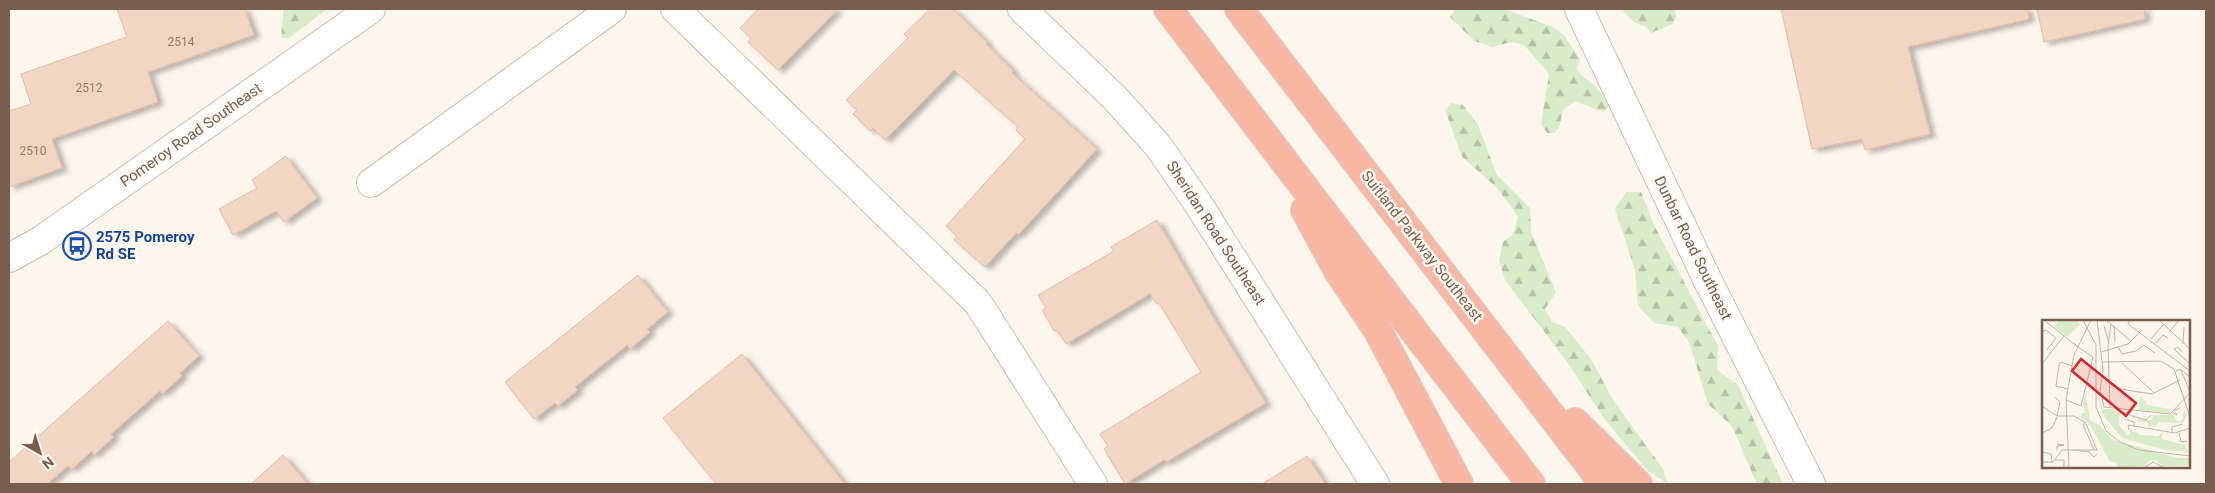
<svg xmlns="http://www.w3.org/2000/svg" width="2215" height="493" font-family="Roboto,sans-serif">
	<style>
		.forest { fill: url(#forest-firs) }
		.building { fill: #f3d5c3; stroke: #e6bba3; filter: url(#shadow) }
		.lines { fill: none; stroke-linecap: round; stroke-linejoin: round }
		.minor-casing { stroke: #d1beb0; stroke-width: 30 }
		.highway-casing { stroke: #dad1cd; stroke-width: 30 }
		.minor { stroke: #fff; stroke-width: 28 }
		.highway { stroke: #f7b7a3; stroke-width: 28 }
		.labels { text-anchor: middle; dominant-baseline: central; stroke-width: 5; stroke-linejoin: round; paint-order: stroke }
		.number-label { font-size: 12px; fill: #987a6a }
		.street-label { font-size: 15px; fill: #7a5c4d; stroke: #fffaf3 }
		.transit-label { font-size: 15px; font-weight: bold; fill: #164399; stroke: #fffaf3; text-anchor: start }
		.inset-road { fill: none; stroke: #c5b3a7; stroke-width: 1 }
		.view { fill: #d62828; fill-opacity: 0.15; stroke: #d62828; stroke-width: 2.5 }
		.inset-edge { fill: none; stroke: #7a5c4d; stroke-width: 2.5 }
	</style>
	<defs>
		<pattern id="forest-firs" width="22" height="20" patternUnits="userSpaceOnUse" patternTransform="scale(1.25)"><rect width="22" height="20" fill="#d8ecc9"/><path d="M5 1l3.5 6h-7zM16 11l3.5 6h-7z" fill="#b4c2a5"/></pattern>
		<filter id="shadow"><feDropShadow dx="5.5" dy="3" stdDeviation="2.5" flood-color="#0004"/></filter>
	</defs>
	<rect width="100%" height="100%" fill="#fdf6ec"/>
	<g class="forest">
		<path d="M283,9H327L289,38H282C280,29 284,19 283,9Z"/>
		<polygon points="1455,9 1504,9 1553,27 1564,35 1580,59 1577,69 1581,75 1595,86 1610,106 1603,112 1575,101 1563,110 1559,128 1555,133 1547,133 1541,124 1549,74 1524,45 1511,42 1493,47 1474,41 1450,17"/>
		<polygon points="1621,9 1675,9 1676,17 1673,24 1651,33 1646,27 1634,22"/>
		<polygon points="1451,103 1463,105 1478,125 1497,175 1530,208 1531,232 1556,292 1545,309 1552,322 1565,327 1591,359 1613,400 1663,469 1668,484 1648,471 1605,420 1568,363 1505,280 1499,261 1503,242 1513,234 1518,216 1496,187 1462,157 1445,110"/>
		<polygon points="1626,192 1641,192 1654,225 1718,346 1717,370 1738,385 1783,484 1757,484 1732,426 1708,404 1690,344 1678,327 1654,323 1638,306 1635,270 1615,209"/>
	</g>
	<g class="building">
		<polygon points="117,9 245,9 254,35 148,72 158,102 52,139 62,168 9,187 9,111 31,104 21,74 127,37"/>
		<polygon points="758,9 838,9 778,70 748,42 751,38 740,28"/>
		<polygon points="930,9 953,9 987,42 986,44 1014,71 1012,73 1097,149 1018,235 1016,233 985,267 954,240 957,236 946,226 1025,139 1016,130 1018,127 954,70 885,140 873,128 870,131 853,114 857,110 846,100 908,38 904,34"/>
		<polygon points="1781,9 2027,9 2029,19 1908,47 1930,134 1865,150 1862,139 1812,149"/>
		<polygon points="2037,9 2144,9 2145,19 2044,42"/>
		<polygon points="286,156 317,198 284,222 276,211 233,235 219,209 257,188 252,180"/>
		<polygon points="1157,220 1213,317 1266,403 1166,462 1164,460 1125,484 1104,449 1108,446 1100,434 1201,372 1159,303 1157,304 1150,294 1066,344 1057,330 1054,331 1042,310 1046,308 1038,295 1114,251 1111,247"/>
		<polygon points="638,275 668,312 647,329 650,332 630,349 627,345 575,387 578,390 558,406 555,403 534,419 505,382"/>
		<polygon points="168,321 199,356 180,373 182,376 162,394 160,391 111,434 114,437 94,455 92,451 72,469 68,466 47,484 9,484 9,462"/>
		<polygon points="742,354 845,484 716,484 663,418"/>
		<polygon points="283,455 308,484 251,484"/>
		<polygon points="1307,456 1325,484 1262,484"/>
	</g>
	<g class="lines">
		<defs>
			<g id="minor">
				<polyline points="675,9 978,303 1093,484"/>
				<polyline points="1022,9 1115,98 1159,147 1197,202 1375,484"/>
				<polyline points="1579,9 1707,279 1811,484"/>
				<polyline points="371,183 612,9"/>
				<polyline points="9,258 40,241 371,9"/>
			</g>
			<g id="highway">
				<polyline points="1168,9 1531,484"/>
				<polyline points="1239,9 1604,484"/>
				<polyline points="1305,210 1338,271 1378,331 1459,484"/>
				<polyline points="1575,422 1638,484"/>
			</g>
		</defs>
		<use href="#minor" class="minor-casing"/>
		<use href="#highway" class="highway-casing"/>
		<use href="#minor" class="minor"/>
		<use href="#highway" class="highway"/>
	</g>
	<defs>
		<symbol id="bus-ring" viewBox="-11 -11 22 22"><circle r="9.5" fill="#fffaf3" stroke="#1a4fb4" stroke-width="1.5"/><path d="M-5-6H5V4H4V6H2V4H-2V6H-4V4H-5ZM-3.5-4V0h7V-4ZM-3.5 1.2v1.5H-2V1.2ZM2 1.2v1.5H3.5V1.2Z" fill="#1a4fb4"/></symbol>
	</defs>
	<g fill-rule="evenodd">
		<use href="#bus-ring" x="61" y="230" width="32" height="32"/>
	</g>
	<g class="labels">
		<g class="number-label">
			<text x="181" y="42">2514</text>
			<text x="89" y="88">2512</text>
			<text x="33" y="151">2510</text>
		</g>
		<g class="street-label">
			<text transform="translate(191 135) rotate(-35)">Pomeroy Road Southeast</text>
			<text transform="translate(1216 233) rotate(57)">Sheridan Road Southeast</text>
			<text transform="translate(1422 246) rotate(52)">Suitland Parkway Southeast</text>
			<text transform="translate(1693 248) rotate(64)">Dunbar Road Southeast</text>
		</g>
		<g class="transit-label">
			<text x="96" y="237">2575 Pomeroy<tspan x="96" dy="17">Rd SE</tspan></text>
		</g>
	</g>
	<g transform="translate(2042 320)">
		<rect width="148" height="148" fill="#fdf6ec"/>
		<path d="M45,66L44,78L48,100L58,105L69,119L135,138H147V145L122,146L110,139L102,146L76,147L73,142H68L47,103L39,98L40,93H43L41,83ZM57,76L61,89H78L77,105L85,115H88V109L98,115L116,116L121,112L120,119L143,125L147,132L123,130L80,118L60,94ZM99,76L106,85L127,89L129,93L96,90ZM141,91L145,94L141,103L117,102L113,108L111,104L106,108V103L95,101V99L110,100L111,95H131L136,102L141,99Z" fill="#d8ecc9"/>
		<path d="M17,0H34L38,4L25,17L12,7Z" fill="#d8ecc9"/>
		<path class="inset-road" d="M2,0L36,27M41,0L54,25V87L64,111L78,122L97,130L148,136M55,0L61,50M64,0L89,21M87,0L86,4L148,51M117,0L148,29M62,6L67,23M72,6L73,22M0,12L4,10L14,18L5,30M127,12L137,0M109,19L121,5M114,23L121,15L126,18M141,24L142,7M36,27L51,37M76,27L80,34L94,31L102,25L113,33M59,32L86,24L99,11M140,32L136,27L132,29L148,44M78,41L112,73M60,42L119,41L132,49L148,97M0,44L22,16M61,50L58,70L62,87L128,94L148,73M139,50L148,72M134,51L138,49L148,57M26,69L14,66L17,45L19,42L30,46M83,70L78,69L110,74L138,60M13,77L18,82L15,96M24,80L39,86L51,37M0,86L15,96H32L44,103M68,87L66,25L69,4M131,93L135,95L132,91L137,88M87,95L104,100L109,95M82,99L92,102V107M41,104H44L55,130H52ZM87,110L86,105L133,113L148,108M130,112V107L141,104M0,113L10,108L15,97M137,113L139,122L145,121M15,130V126L22,125L15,124M32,130L47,132L52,137L55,134M0,132L9,134L10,143M13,140H22V147M0,142H11L20,130H52M27,147L24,80L32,35L49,0M103,147L111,142L121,147"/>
		<path class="view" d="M39,39L94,83L84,96L30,51Z"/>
		<rect width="148" height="148" class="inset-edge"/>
	</g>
	<rect width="2215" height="493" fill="none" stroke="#7a5c4d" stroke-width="20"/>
	<g transform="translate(40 453) rotate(141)" stroke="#fffaf3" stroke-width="4" paint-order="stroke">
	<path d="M0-4L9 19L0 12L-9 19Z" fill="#7a5c4d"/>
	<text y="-8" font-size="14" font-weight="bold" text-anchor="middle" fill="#7a5c4d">N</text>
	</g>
</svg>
